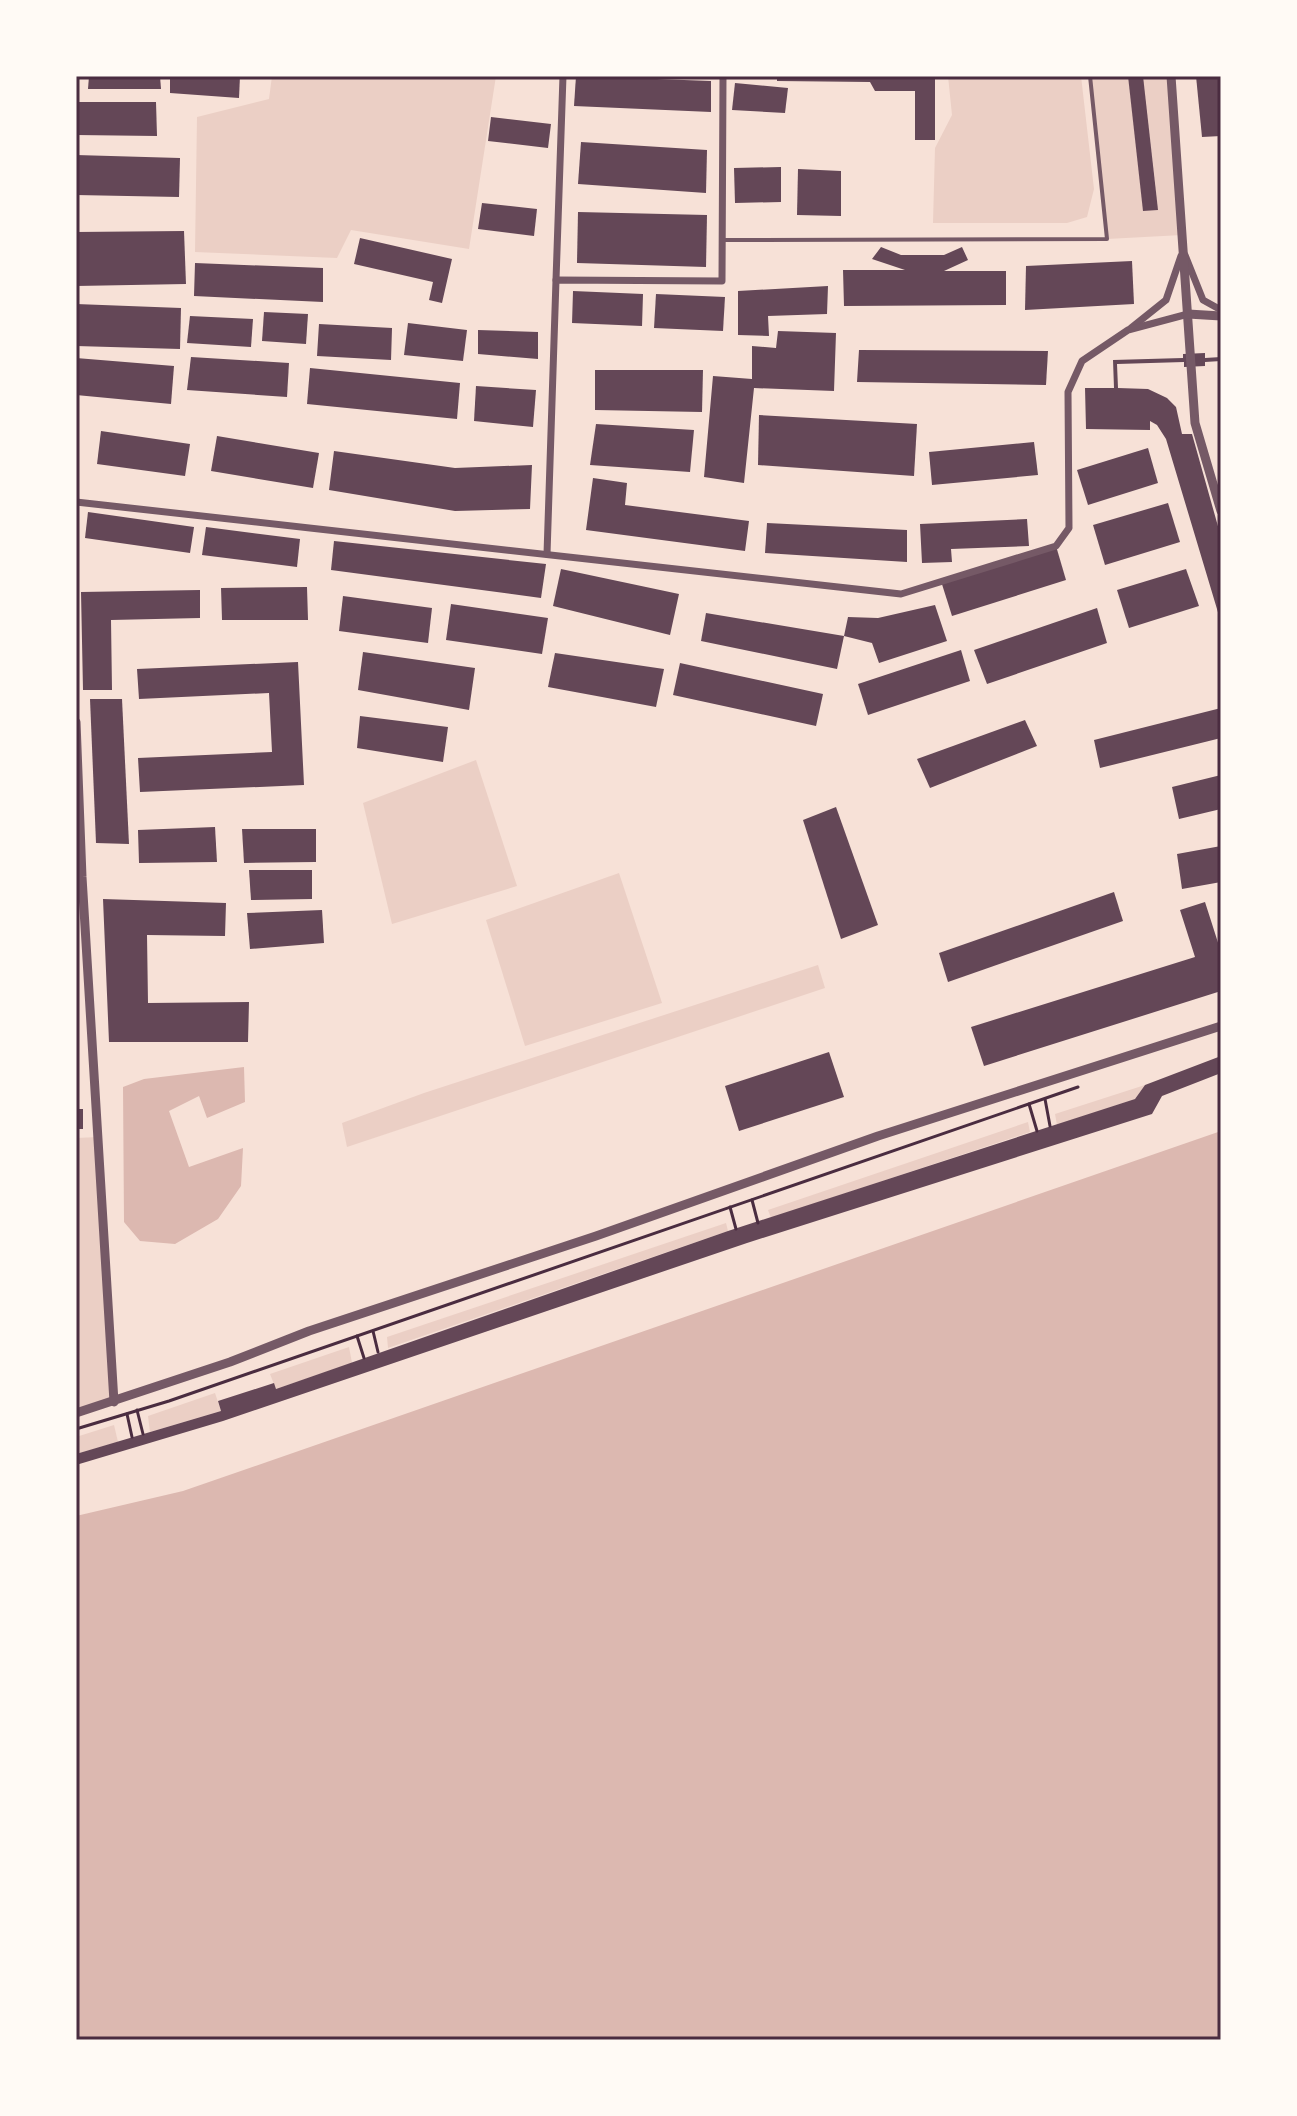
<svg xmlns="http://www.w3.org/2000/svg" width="1297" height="2116" font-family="Roboto,sans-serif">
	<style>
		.green { fill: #ebcfc5 }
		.water { fill: #dcb8b0 }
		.building { fill: #644757 }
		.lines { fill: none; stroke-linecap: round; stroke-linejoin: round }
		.path { stroke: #4a2c40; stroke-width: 3 }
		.service { stroke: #755966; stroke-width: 4 }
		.minor { stroke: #755966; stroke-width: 7 }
		.tertiary { stroke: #755966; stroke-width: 9 }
		.neatline { fill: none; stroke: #4a2c40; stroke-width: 3 }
	</style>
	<rect width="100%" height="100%" fill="#f7e1d7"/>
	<g class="green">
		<polygon points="272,76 496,76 469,249 351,230 337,258 195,252 197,117 269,99"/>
		<polygon points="948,76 1081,76 1094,189 1087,217 1067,223 933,223 935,148 952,115"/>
		<polygon points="1090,76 1171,76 1182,235 1107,239"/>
		<polygon points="476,760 517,886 392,924 363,803"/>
		<polygon points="619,873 662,1003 525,1046 486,920"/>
		<polygon points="818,965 825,988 347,1147 342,1123 424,1093"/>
		<polygon points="1145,1085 1135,1099 1057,1125 1055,1114"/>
		<polygon points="1028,1122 1030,1132 771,1218 768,1210"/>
		<polygon points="98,1137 114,1402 76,1413 76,1138"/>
		<polygon points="726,1223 728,1231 388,1348 387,1337"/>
		<polygon points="349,1347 352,1363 276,1389 270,1374"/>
		<polygon points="215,1393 221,1411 150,1432 148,1416"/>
		<polygon points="114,1425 118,1442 76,1454 76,1437"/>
	</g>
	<g class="water">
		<polygon points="244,1067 245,1102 207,1118 199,1096 169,1111 189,1167 243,1148 241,1186 218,1219 175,1244 140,1241 124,1222 123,1087 144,1079"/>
		<polygon points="1221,1131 1221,2040 76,2040 76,1516 183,1491"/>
	</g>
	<g class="building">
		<polygon points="89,76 160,76 161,89 88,89"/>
		<polygon points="170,76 240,76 239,98 170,93"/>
		<polygon points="576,76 711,81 711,112 574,106"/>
		<polygon points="777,76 935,76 935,140 915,140 915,91 875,91 870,82 777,81"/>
		<polygon points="1128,76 1143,76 1158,210 1143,211"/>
		<polygon points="1196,76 1221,76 1221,136 1202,137"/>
		<polygon points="735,83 788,88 785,113 732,110"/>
		<polygon points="76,102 156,102 157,136 76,135"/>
		<polygon points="491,117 551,124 548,148 488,141"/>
		<polygon points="581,142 707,150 706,193 578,184"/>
		<polygon points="76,155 180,158 179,197 76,195"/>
		<polygon points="781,167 781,202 735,203 734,168"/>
		<polygon points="798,169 841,171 841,216 797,215"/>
		<polygon points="482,203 537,209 534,236 478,229"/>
		<polygon points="578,212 707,215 706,267 577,263"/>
		<polygon points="184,231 186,284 76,286 76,232"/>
		<polygon points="360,238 452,259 442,303 429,300 433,282 354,264"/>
		<polygon points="881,247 901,255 944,255 962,247 968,260 944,271 1006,271 1006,305 844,306 843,270 905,270 872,259"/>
		<polygon points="1132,261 1134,304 1025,310 1026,266"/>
		<polygon points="195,263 323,268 323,302 194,296"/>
		<polygon points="828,286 827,314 768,316 769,336 738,335 738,291"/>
		<polygon points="573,291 643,294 642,326 572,323"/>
		<polygon points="656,294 725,297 723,331 654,328"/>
		<polygon points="76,304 181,308 180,349 76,346"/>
		<polygon points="264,312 308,314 306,344 262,341"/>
		<polygon points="190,316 253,319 251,347 187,343"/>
		<polygon points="408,323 467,330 463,361 404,355"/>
		<polygon points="319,324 392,328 391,360 317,356"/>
		<polygon points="478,330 538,332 538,359 478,354"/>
		<polygon points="778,331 836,333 834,391 754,388 744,483 704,477 713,376 752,379 752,346 776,348"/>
		<polygon points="859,350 1048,351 1046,385 857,382"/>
		<polygon points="1205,353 1205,358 1221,357 1221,361 1205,362 1205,366 1184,367 1184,362 1117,364 1118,388 1148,389 1167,398 1176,407 1182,434 1192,434 1221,537 1220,619 1166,439 1157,425 1150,421 1150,430 1086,429 1085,388 1114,388 1113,360 1183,358 1183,354"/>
		<polygon points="191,357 289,363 287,397 187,390"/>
		<polygon points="76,358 174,366 171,404 76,395"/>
		<polygon points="310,368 460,383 457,419 307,404"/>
		<polygon points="595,370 703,370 702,412 595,410"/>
		<polygon points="476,386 536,390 533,427 474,421"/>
		<polygon points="759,415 917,424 914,476 758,465"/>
		<polygon points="596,424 694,430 690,472 590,465"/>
		<polygon points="101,431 190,444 185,476 97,464"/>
		<polygon points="217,436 319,453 313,488 211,471"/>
		<polygon points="1034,442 1038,475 932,485 929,452"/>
		<polygon points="1148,448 1158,483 1088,505 1077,470"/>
		<polygon points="334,451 455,468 532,465 530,509 455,511 329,490"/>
		<polygon points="593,478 627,483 625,505 749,521 745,551 586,530"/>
		<polygon points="1168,503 1180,542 1105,565 1093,525"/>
		<polygon points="88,512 194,527 190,553 85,538"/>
		<polygon points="1027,519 1029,546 951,549 952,562 922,563 920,524"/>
		<polygon points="767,523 907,530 907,562 765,553"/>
		<polygon points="206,527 300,539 297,567 202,555"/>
		<polygon points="334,541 546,564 541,598 331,570"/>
		<polygon points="1056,546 1066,580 952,616 941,581"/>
		<polygon points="561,569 679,594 670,635 553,606"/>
		<polygon points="1186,569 1199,606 1129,628 1117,590"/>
		<polygon points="307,587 308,620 222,620 221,588"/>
		<polygon points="200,590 200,618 111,620 112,690 83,690 81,592"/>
		<polygon points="343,596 432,608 428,643 339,631"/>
		<polygon points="451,604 548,618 542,654 446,640"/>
		<polygon points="935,605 947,641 879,663 872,643 844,636 848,617 878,618"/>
		<polygon points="1097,608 1107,643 987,684 974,650"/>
		<polygon points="706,613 844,636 837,669 701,641"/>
		<polygon points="961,650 970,681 868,715 858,684"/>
		<polygon points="363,652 475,668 469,710 358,690"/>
		<polygon points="555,653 664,669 656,707 548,687"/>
		<polygon points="298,662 304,785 140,792 138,758 272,752 269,693 139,699 137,669"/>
		<polygon points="680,663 823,694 816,726 673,695"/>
		<polygon points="90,699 122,699 129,844 96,843"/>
		<polygon points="1221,708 1221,738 1100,768 1094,740"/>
		<polygon points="360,716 448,727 443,762 357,748"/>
		<polygon points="1025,720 1037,746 930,788 917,759"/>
		<polygon points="1221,775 1221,809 1179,819 1172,787"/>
		<polygon points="836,807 878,925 841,939 803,820"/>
		<polygon points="215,827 217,862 139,863 138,830"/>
		<polygon points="242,829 316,829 316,862 244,863"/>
		<polygon points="1221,846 1221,882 1182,889 1177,854"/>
		<polygon points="249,870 312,870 312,899 251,900"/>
		<polygon points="1114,892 1123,921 948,982 939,953"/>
		<polygon points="103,899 226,903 225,936 147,935 148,1003 249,1002 248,1042 109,1042"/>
		<polygon points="1205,902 1221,952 1221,991 984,1066 971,1027 1195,957 1180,910"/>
		<polygon points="322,910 324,943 250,949 247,913"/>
		<polygon points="829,1052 844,1097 739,1131 725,1086"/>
		<polygon points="1221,1056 1221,1073 1162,1096 1152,1114 747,1243 223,1421 76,1465 76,1454 221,1411 218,1401 274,1383 276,1389 728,1231 1135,1099 1145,1085"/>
		<rect x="76" y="1109" width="7" height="20"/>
	</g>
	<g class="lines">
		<g class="path">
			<polyline points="1045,1099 1050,1126"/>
			<polyline points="1029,1104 1037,1131"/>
			<polyline points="752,1200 758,1223"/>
			<polyline points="730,1207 736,1229"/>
			<polyline points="373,1331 378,1352"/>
			<polyline points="357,1336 364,1358"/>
			<polyline points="137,1410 143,1434"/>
			<polyline points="127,1414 132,1437"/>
			<polyline points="76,1429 169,1401 1078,1087"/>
		</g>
		<polyline class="service" points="722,240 1107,239 1090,76"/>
		<g class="minor">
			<polyline points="1185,255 1203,300 1221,310"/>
			<polyline points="556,280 563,76"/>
			<polyline points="1131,328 1166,300 1181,256"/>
			<polyline points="76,502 901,594 1056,546 1069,528 1068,392 1082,361 1128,330 1188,314"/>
			<polyline points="547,554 556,280 722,281 723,76"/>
		</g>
		<g class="tertiary">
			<polyline points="1171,76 1195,423 1221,511"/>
			<polyline points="1188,314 1221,316"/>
			<polyline points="76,722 82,877 114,1402"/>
			<polyline points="76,1413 230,1362 309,1331 596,1236 878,1136 1221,1026"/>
		</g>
	</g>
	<rect width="1297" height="2116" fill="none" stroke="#fffaf5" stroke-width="156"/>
	<rect x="78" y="78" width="1141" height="1960" class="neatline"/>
</svg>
